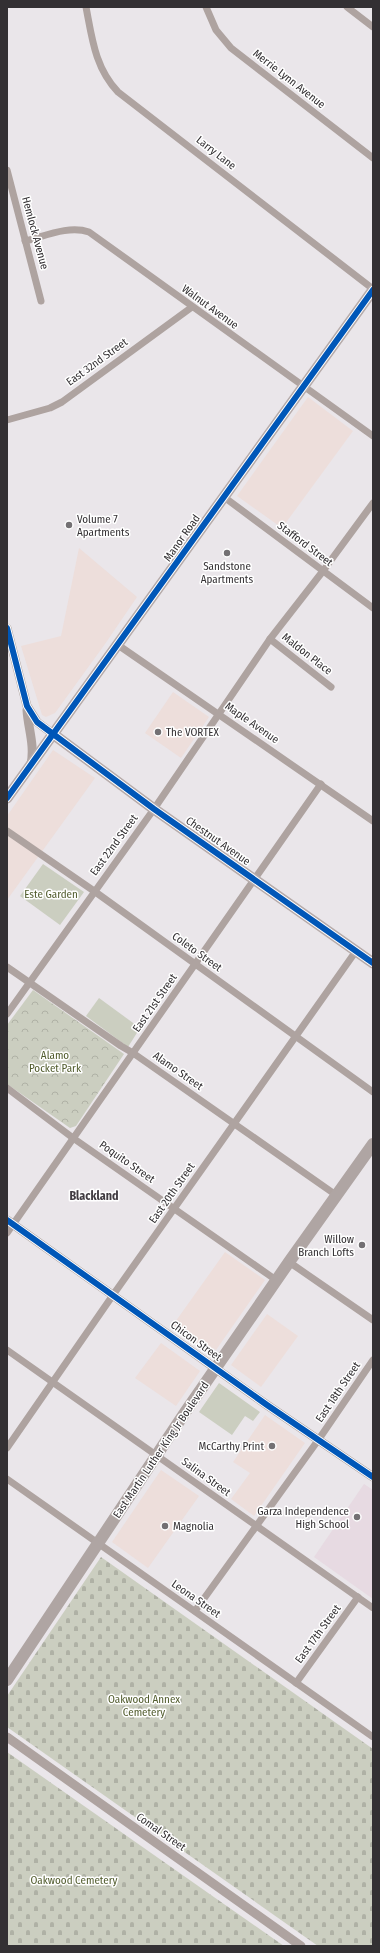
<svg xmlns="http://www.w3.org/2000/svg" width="380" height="1953" font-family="'Fira Sans Condensed',sans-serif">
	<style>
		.commercial { fill: #eddedb }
		.education { fill: #e7dae2 }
		.green { fill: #cbcec0 }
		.cemetery { fill: url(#cemetery-stones) }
		.park { fill: url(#park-crowns) }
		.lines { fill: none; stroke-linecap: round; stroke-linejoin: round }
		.minor { stroke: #aea3a0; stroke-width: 7 }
		.tertiary { stroke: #aea3a0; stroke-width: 9 }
		.secondary { stroke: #b6abaa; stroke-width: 11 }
		.primary { stroke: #afa5a3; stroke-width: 12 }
		.cycleway-casing { stroke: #fff; stroke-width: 8 }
		.cycleway { stroke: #0057b8; stroke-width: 6 }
		.poi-dot { fill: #737073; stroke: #fff; stroke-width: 1.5 }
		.labels { text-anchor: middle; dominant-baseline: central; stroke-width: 3; stroke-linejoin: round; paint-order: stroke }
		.street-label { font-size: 11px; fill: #333033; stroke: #fff }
		.poi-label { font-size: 11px; fill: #333033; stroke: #fff; text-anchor: start }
		.park-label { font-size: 11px; fill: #515c2d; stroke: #fff }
		.neighbourhood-label { font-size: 12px; font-weight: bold; fill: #403b41; stroke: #fff }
	</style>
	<defs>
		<pattern id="cemetery-stones" width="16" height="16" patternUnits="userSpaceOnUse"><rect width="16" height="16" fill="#cbcec0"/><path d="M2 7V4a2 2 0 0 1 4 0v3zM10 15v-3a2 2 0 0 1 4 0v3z" fill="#afb1a5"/></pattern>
		<pattern id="park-crowns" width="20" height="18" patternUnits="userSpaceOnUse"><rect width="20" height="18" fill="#cbcec0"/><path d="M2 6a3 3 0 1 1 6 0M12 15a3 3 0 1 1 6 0" fill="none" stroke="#afb1a5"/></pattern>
	</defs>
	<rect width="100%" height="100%" fill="#eae6ea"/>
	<g class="commercial">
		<polygon points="308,397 353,431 282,528 237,496"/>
		<polygon points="79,548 137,597 105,644 55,713 46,717 42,715 21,646 61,636"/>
		<polygon points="173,692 209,717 181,758 145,733"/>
		<polygon points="53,750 95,778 7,900 7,816"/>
		<polygon points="225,1252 265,1280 216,1350 213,1348 210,1352 173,1325"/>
		<polygon points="267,1314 298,1336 261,1387 231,1365"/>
		<polygon points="161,1343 200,1371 176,1406 135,1378"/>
		<polygon points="265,1415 305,1443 254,1516 231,1499 250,1473 233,1462"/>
		<polygon points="161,1470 199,1496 148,1568 112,1542"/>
	</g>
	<polygon class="education" points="364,1484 373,1490 373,1599 314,1557"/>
	<g class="green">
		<polygon points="43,864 84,892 60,925 20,896"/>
		<polygon points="99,998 140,1028 128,1047 86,1016"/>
		<polygon points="219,1383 260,1412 253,1421 245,1416 232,1435 199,1412"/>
	</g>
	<g class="cemetery">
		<polygon points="101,1557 373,1749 373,1946 318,1946 7,1727 7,1696"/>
		<polygon points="7,1752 284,1946 7,1946"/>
	</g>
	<polygon class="park" points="33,990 124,1054 76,1126 70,1128 7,1084 7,1025"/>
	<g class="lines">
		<g class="minor">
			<path d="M86,7C92,38 95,68 118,92L373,289"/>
			<polyline points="206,7 216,30 231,48 373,158"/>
			<polyline points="347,7 373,27"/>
			<polyline points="7,170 41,301"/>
			<path d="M25,241C45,236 69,225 89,232L373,436"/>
			<polyline points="7,420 50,408 62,402 192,307"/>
			<polyline points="224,497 373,608"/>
			<polyline points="270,639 331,687"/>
			<polyline points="118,645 373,821"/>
			<polyline points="7,831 94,891 373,1092"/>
			<polyline points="7,967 121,1046 133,1053 336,1195"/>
			<polyline points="7,1014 154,809 270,639 323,571 373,503"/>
			<polyline points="7,1088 73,1138 276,1280"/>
			<polyline points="7,1233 321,784"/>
			<polyline points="289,1262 373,1320"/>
			<polyline points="7,1350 373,1608"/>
			<polyline points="7,1448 113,1295 356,951"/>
			<polyline points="7,1479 373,1737"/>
			<polyline points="195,1611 319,1439 373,1360"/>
			<polyline points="296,1683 358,1597"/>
		</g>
		<g class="tertiary">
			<polyline points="7,628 27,706 37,722 53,734"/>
			<path d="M27,710C28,728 35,745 31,764"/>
			<polyline points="7,1220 267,1405 373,1477"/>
			<polyline points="7,1737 301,1946"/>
		</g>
		<g class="secondary">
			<polyline points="53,734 154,809 373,963"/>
			<polyline points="7,798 373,290"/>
		</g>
		<polyline class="primary" points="7,1680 186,1411 289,1262 373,1144"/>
		<defs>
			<g id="cycleway">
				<polyline points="7,628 27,706 37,722 154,809 373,963"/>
				<polyline points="7,798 373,290"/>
				<polyline points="7,1220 267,1405 373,1477"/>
			</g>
		</defs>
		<use href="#cycleway" class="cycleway-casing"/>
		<use href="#cycleway" class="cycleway"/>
	</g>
	<g class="poi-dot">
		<circle cx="69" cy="525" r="4"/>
		<circle cx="227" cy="553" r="4"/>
		<circle cx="158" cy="732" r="4"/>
		<circle cx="362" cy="1245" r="4"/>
		<circle cx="272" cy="1446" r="4"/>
		<circle cx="357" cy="1517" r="4"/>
		<circle cx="165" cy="1526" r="4"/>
	</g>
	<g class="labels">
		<g class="street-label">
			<text transform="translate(289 79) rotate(38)">Merrie Lynn Avenue</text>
			<text transform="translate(216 153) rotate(38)">Larry Lane</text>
			<text transform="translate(35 233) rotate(75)">Hemlock Avenue</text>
			<text transform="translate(210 307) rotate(36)">Walnut Avenue</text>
			<text transform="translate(97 362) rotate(-36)">East 32nd Street</text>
			<text transform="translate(182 538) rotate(-55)">Manor Road</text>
			<text transform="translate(305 544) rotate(37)">Stafford Street</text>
			<text transform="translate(307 654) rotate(38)">Maldon Place</text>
			<text transform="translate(252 723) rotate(35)">Maple Avenue</text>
			<text transform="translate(218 841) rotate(35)">Chestnut Avenue</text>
			<text transform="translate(114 845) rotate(-54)">East 22nd Street</text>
			<text transform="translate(197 952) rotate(36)">Coleto Street</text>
			<text transform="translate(155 1003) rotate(-55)">East 21st Street</text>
			<text transform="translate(178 1071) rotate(35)">Alamo Street</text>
			<text transform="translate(127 1162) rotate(35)">Poquito Street</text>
			<text transform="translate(172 1193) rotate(-55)">East 20th Street</text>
			<text transform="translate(196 1341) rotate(36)">Chicon Street</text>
			<text transform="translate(338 1392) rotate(-56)">East 18th Street</text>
			<text transform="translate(161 1450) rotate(-56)">East Martin Luther King Jr Boulevard</text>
			<text transform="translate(206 1477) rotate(36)">Salina Street</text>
			<text transform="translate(196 1599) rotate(35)">Leona Street</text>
			<text transform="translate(318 1634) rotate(-54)">East 17th Street</text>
			<text transform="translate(161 1832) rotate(35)">Comal Street</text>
		</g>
		<g class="poi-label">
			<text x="77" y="519">Volume 7<tspan x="77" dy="13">Apartments</tspan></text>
			<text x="227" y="566" text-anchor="middle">Sandstone<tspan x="227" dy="13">Apartments</tspan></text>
			<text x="166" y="732">The VORTEX</text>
			<text x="354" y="1239" text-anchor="end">Willow<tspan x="354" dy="13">Branch Lofts</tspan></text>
			<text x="264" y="1446" text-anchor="end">McCarthy Print</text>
			<text x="349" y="1511" text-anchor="end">Garza Independence<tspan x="349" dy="13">High School</tspan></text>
			<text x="173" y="1526">Magnolia</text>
		</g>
		<g class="park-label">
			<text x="51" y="894">Este Garden</text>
			<text x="55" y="1055">Alamo<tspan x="55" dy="13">Pocket Park</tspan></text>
			<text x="144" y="1699">Oakwood Annex<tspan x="144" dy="13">Cemetery</tspan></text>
			<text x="74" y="1880">Oakwood Cemetery</text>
		</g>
		<g class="neighbourhood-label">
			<text x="94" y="1196">Blackland</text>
		</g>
	</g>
	<rect width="380" height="1953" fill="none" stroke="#333033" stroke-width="16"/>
</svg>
